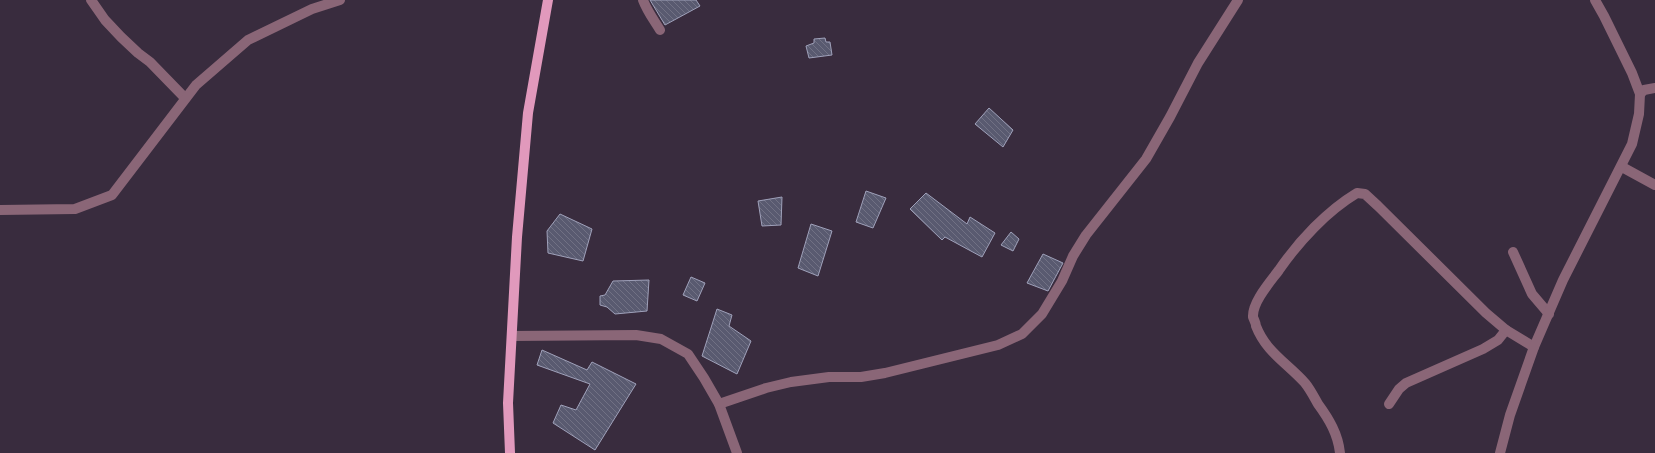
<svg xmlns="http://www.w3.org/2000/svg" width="1655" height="453" font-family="Inter,sans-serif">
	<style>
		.building { fill: url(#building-back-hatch); stroke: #9fa1ba }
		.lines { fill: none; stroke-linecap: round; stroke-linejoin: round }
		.minor { stroke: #8a6677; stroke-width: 10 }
		.major { stroke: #e199bc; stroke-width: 10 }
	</style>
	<defs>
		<pattern id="building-back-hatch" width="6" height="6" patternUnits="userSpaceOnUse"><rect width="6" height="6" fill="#595a70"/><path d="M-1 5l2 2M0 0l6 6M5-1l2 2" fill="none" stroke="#717184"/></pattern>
	</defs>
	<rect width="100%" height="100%" fill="#392c3e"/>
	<g class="building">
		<polygon points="650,0 696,0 700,6 665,25"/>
		<polygon points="825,38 826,42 830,42 832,55 809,58 806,46 814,43 814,39"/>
		<polygon points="989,108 1013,130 1003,147 975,124"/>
		<polygon points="866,191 886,198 873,228 856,222"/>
		<polygon points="926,193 967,224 970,217 995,233 982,257 945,237 942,240 910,209"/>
		<polygon points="782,197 781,225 762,226 758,201"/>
		<polygon points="560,214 592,229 583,261 548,253 547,231"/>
		<polygon points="811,224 832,231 818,276 798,268"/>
		<polygon points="1011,232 1019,239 1013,251 1001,245"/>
		<polygon points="1043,254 1063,263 1048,291 1027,283"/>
		<polygon points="691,277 705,283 697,301 683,295"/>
		<polygon points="649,280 647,311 615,314 607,307 600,305 600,296 605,295 613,281"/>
		<polygon points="717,309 732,315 729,326 751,341 737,374 702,356"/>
		<polygon points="542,350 587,370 592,362 636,384 595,450 553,423 561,405 576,410 590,384 537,365"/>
	</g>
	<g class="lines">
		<g class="minor">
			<polyline points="91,0 105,20 121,37 138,53 150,62 185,98"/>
			<path d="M643,0C647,11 654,20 660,30"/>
			<polyline points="1640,94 1644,90 1655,88"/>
			<polyline points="1622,167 1655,185"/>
			<polyline points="0,210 75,209 112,195 196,85 248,40 312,9 340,0"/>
			<polyline points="1513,252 1532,294 1549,314"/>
			<polyline points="512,336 636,335 661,339 688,354 704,378 719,404 737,453"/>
			<polyline points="719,404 766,388 791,382 829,377 861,377 885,373 998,345 1022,334 1042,314 1062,281 1073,256 1086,235 1146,159 1170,117 1198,63 1238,0"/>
			<polyline points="1389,404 1399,389 1406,383 1483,349 1498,340 1506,330"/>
			<path d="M1340,453C1338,434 1329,419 1318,404C1314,397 1310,389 1305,383C1287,363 1266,352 1256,326C1256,323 1254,320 1253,317C1252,302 1271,281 1279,270C1299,241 1327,211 1357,193L1365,194L1378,206L1486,313L1506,330L1534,347"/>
			<polyline points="1500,453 1510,415 1534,347 1563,280 1632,144 1639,114 1640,94 1632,73 1604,16 1595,0"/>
		</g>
		<polyline class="major" points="510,453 508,403 517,237 528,113 548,0"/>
	</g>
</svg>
